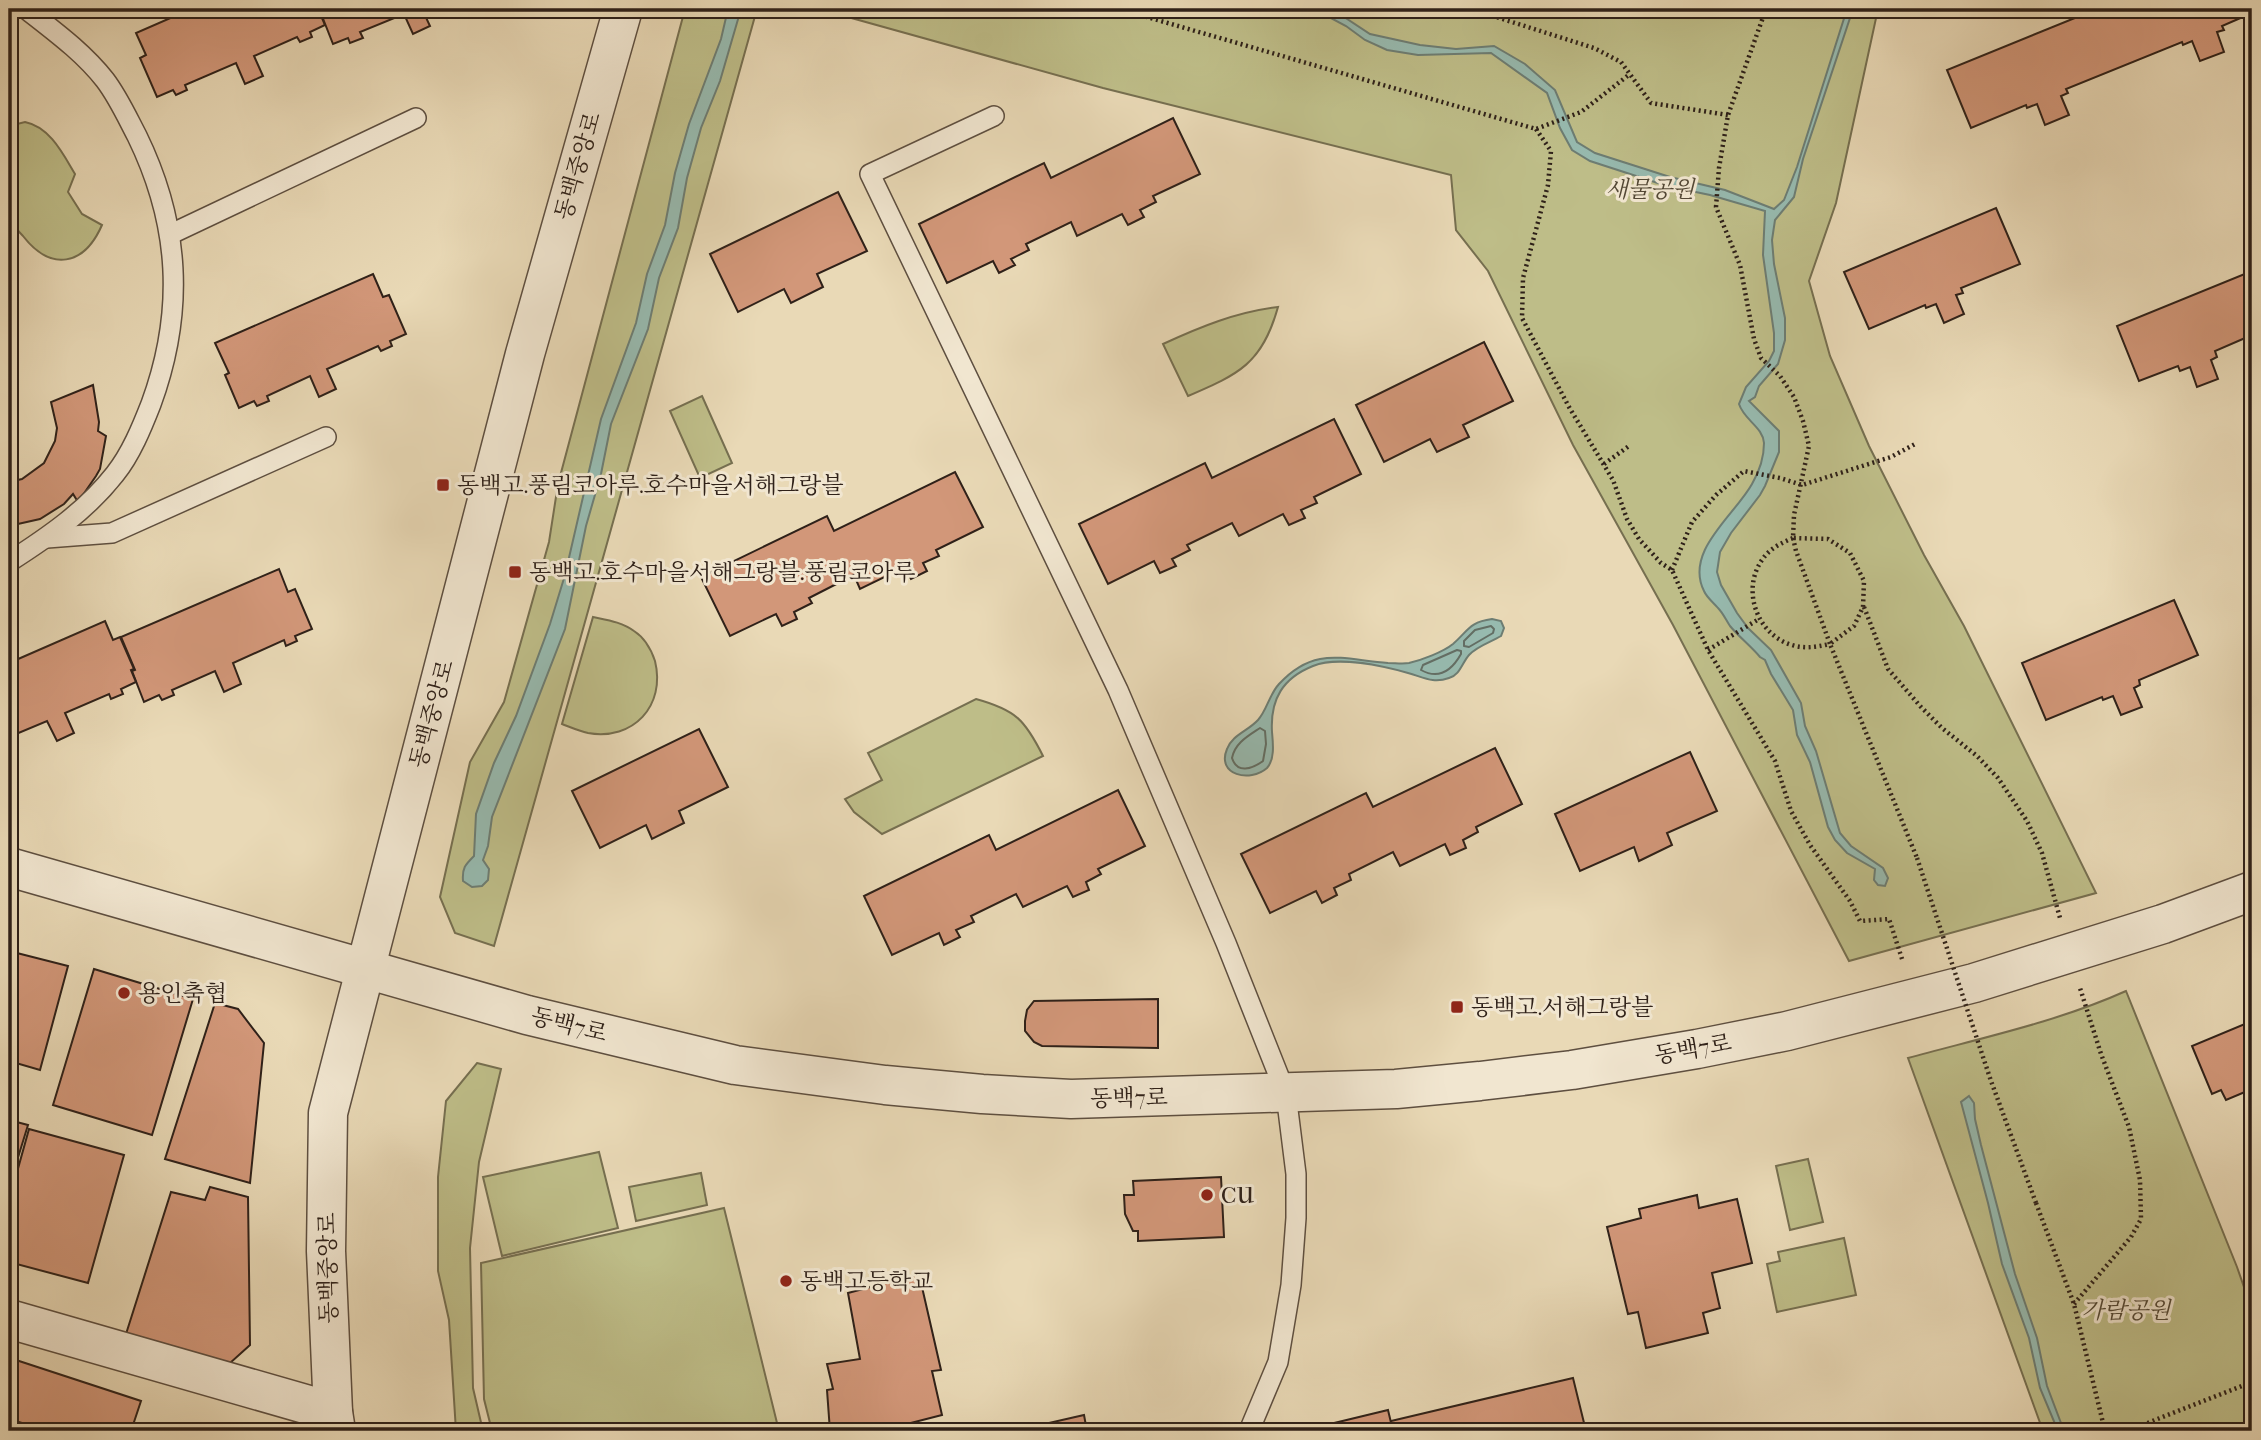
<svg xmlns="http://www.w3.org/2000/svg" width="2261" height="1440" font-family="'IM FELL French Canon','Noto Serif KR',serif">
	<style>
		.green { fill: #bebd88; stroke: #766f50; stroke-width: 2 }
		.water { fill: #97baaf; stroke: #6d7d73; stroke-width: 2 }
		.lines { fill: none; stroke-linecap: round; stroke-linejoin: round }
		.shore { stroke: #636e64; stroke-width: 2 }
		.building { fill: #d29779; stroke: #2f2119; stroke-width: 2 }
		.service-casing { stroke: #5e4f40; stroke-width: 22 }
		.minor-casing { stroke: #5e4f40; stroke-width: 41 }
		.tertiary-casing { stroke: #5e4f40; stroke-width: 41 }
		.path { stroke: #2f2119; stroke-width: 4.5; stroke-dasharray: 2 3.5; stroke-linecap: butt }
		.service { stroke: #f1e6d0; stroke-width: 19 }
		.minor { stroke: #f1e6d0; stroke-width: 38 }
		.tertiary { stroke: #f1e6d0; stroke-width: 38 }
		.path-bridge { stroke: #2f2119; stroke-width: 4.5; stroke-dasharray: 2 3.5; stroke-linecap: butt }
		.poi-dot { fill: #8f2418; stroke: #f1e6d0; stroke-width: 2.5 }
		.labels { text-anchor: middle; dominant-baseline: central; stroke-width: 6; stroke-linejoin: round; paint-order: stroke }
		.street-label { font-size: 23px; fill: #2f2119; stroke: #f1e6d0 }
		.park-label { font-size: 23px; font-style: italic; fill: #534835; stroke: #f1e6d0 }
		.poi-label { font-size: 23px; fill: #2f2119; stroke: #f1e6d0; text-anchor: start }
	</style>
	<rect width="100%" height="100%" fill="#e9d9b6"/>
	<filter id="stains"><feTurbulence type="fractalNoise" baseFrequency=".00286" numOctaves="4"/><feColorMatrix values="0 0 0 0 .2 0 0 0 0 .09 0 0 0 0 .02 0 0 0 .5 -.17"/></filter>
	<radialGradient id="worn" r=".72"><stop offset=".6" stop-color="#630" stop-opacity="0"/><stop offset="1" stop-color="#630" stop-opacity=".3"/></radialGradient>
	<g class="green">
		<polygon points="685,9 757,9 494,946 455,933 440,897 470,762 504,702 549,542 558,484"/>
		<polygon points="819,9 1878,9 1836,203 1809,281 1830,356 1869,446 1924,555 1964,626 2096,893 1849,961 1673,625 1573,445 1488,271 1456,230 1451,175 1103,88"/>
		<path d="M25,122C50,127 63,154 75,174L68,192L82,214L102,225C84,266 51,272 23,236C18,231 13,225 10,218C5,207 9,143 9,126Z"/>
		<path d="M1278,307C1262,364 1239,374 1188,396L1163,344C1200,327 1236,312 1278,307Z"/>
		<polygon points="702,396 732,463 700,478 670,411"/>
		<path d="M593,617C607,620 622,622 634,631C645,638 651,649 655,661C666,706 633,741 588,733C579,731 570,727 562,724Z"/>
		<path d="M976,699C1016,710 1025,720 1043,756L882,834L854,812L845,799L882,780L868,753Z"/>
		<path d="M2126,991L2237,1267L2252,1310V1431H2043L1908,1058C1981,1038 2057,1022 2126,991Z"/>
		<polygon points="477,1063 501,1069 479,1162 470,1248 473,1388 483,1431 456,1431 449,1320 438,1271 438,1177 446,1101"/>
		<polygon points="599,1152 618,1228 502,1256 483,1177"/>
		<polygon points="1808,1159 1823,1222 1790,1230 1776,1166"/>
		<polygon points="701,1173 707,1205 636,1221 629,1187"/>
		<polygon points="724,1208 779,1431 492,1431 484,1399 481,1263"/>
		<polygon points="1844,1238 1856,1295 1777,1312 1767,1264 1780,1261 1778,1252"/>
	</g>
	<g class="water">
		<path d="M728,9H741L720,81L701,128L687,178L678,228L659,278L648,329L611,424L601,474L586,526L565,629L492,817L488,846L483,860L489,869L488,880L482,886L472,887L463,881C462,868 465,865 474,856L476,814L494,763L516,716L550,624L565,575L601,419L636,323L647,274L665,225L675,173L689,124L721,39Z"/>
		<path d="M1314,9H1332L1370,34L1420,45L1456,49L1494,46L1525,64L1555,90L1577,142L1595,153L1670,177L1725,190L1774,209L1784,200L1797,167L1847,9H1853L1803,159L1794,197L1775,220L1772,240L1774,264L1785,318V340L1778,364L1759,386L1755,397L1749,401L1779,431V452L1765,486L1760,495L1731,533L1720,552L1717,572L1721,585L1737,613L1748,628L1771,650L1801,703L1805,726L1816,751L1840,833L1851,846L1883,868L1888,878L1885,886L1878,885L1874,880L1875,869L1847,853L1835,840L1828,827L1810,762L1797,735L1793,710L1771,674L1765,660L1760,657C1751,646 1739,637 1730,626C1726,620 1723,613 1718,608C1714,603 1707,598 1704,591C1684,551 1735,515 1752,484C1759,472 1764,457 1764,443C1763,427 1744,420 1739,404L1746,387L1769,361L1774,351V333L1763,255L1765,211L1710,195L1667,186L1590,161L1572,150L1560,128L1547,93L1491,53L1418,55L1387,50L1365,40L1346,26Z"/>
		<path d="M1492,619L1501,621L1504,628L1501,636C1491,642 1477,646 1469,655C1462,663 1460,675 1449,678C1433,684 1423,677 1408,673C1383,666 1338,656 1313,666C1283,678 1270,699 1272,732C1273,743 1275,759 1267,768C1250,783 1216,775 1227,749C1232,735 1248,731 1258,720C1267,710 1269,695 1279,684C1315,645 1344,660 1388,663C1395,663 1403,664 1409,663C1422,660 1443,652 1453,644C1468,631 1469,622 1492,619Z"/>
		<polygon points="1969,1096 1974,1103 1975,1119 1981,1145 2015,1274 2037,1338 2047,1386 2064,1431 2058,1431 2040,1388 2029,1338 2002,1264 1988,1203 1961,1102"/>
	</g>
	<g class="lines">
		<g class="shore">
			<polygon points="1491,626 1494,629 1493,633 1469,647 1464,646 1464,641 1475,630"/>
			<path d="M1457,650L1461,651V654C1452,670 1439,680 1421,670L1423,665Z"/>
			<path d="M1260,728L1265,731L1266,744L1263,761C1252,769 1237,774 1232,758C1235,743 1248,736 1260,728Z"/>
		</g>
	</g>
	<g class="building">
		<polygon points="191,9 322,9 319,11 325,25 310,32 312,37 300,42 297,37 254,56 263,76 245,84 236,63 185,85 187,90 176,95 173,90 157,97 140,58 146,55 136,33"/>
		<polygon points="322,9 422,9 430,26 413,34 404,14 360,32 363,38 350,43 348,38 333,44 320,11"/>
		<polygon points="2097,9 2252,9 2252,13 2222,26 2224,30 2217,32 2224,52 2200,61 2192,41 2183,45 2182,42 2066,89 2068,93 2061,96 2069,115 2045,125 2037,104 2027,108 2026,105 1971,128 1947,70"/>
		<polygon points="1173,118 1200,174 1153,196 1156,202 1140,210 1144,217 1128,225 1122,214 1077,236 1071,222 1026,244 1029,250 1011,259 1015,265 999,273 993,261 947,283 919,224 1044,163 1051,178"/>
		<polygon points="838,192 867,251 817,274 823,287 791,303 784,289 738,312 710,254"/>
		<polygon points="1996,208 2020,264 1961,288 1963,293 1956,295 1964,314 1944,323 1936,304 1926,308 1925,305 1869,329 1844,272"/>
		<polygon points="2252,271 2252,335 2215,351 2217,357 2211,360 2218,379 2197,387 2190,367 2180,371 2178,366 2139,381 2117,326"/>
		<polygon points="373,274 383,297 389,295 406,334 390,341 392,346 381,351 378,346 327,369 336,389 319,397 310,376 267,396 269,401 257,406 254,401 239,408 225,375 229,373 215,343"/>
		<polygon points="1484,342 1513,401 1463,425 1469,437 1437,452 1430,439 1384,462 1356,405"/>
		<polygon points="93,385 99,422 98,431 106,436 100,469 96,476 78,502 73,494 64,504 40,519 9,526 9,482 22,479 44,463 55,441 57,428 51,402"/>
		<polygon points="1334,419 1361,474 1314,497 1317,503 1301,510 1305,518 1289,525 1283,514 1239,536 1232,523 1187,545 1190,550 1172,559 1176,566 1160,573 1154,561 1108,584 1079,524 1205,463 1212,478"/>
		<polygon points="955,472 983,527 936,550 939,556 923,563 927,571 911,579 905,567 860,589 854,575 809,598 812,603 794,612 797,619 782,626 776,614 730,636 701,577 827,516 834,531"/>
		<polygon points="279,569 288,592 295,589 312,629 295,636 297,641 286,646 284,640 233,663 241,684 224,692 215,671 172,690 174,695 162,700 159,695 144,702 132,671 135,670 121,637"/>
		<polygon points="2174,600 2198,655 2139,680 2140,685 2134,688 2142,707 2121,715 2113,696 2103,700 2102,697 2046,720 2022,663"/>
		<polygon points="105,621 113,640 120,637 134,669 131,670 136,682 121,689 123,694 111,699 109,694 65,713 74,733 57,741 47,721 9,737 9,663"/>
		<polygon points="699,729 728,787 679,811 684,823 652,839 646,825 600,848 572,791"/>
		<polygon points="1495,748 1522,804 1476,827 1478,832 1463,840 1466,848 1450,855 1445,844 1400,866 1393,852 1349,874 1351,880 1334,888 1337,895 1322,903 1316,891 1270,913 1241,854 1366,793 1373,807"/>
		<polygon points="1690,752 1717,811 1667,833 1672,845 1639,861 1634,847 1580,871 1555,814"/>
		<polygon points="1118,790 1145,846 1098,869 1101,874 1086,882 1089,890 1073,897 1067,886 1023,907 1016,894 971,916 974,922 956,930 960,937 944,945 939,933 892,955 864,896 989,835 996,850"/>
		<polygon points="9,951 68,966 40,1070 9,1061"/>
		<polygon points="94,969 193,999 152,1135 53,1105"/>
		<polygon points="1158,999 1158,1048 1042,1046 1034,1042 1025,1031 1025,1021 1027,1010 1034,1001"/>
		<polygon points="215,1003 238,1009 264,1043 250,1183 165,1159"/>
		<polygon points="2252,1021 2252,1089 2226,1100 2221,1090 2212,1094 2192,1046"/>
		<polygon points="9,1120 28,1125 12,1177 9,1177"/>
		<polygon points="29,1129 124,1155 88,1283 9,1262 9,1201"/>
		<polygon points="1221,1177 1224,1237 1138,1241 1138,1231 1133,1231 1125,1214 1124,1195 1134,1195 1133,1181"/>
		<polygon points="210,1187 248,1197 250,1345 229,1364 126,1334 171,1192 205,1200"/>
		<polygon points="1697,1195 1699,1208 1737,1199 1752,1263 1712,1273 1720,1308 1703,1313 1708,1333 1646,1348 1638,1312 1628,1314 1607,1227 1641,1218 1639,1209"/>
		<polygon points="919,1274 941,1370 932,1371 942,1415 899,1426 900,1431 830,1431 827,1390 833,1389 827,1364 860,1359 848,1293"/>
		<polygon points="16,1360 141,1401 131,1431 48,1431 9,1419 9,1367 13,1368"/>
		<polygon points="1573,1378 1586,1431 1393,1431 1391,1421"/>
		<polygon points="1388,1410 1393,1431 1301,1431"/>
		<polygon points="1084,1415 1087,1431 1014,1431"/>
	</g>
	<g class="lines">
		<defs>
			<g id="service">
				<polyline points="994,116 870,174 1118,690 1226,943 1286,1094 1296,1174 1296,1218 1291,1285 1278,1362 1249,1431"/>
				<polyline points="171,234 416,118"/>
				<polyline points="47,538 112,533 326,437"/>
				<path d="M9,562C48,537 86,511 115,474C131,454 142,427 151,404C185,311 180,224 137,136C127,117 118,97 105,80C83,52 54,31 26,9"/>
			</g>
			<polyline id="minor" points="9,1319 333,1412"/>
			<g id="tertiary">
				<polyline points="9,867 527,1015 735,1065 885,1085 982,1094 1071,1099 1396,1089 1480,1081 1572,1070 1697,1049 1787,1031 1974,983 2163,924 2252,891"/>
				<polyline points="336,1431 333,1412 326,1251 328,1113 525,354 623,9"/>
			</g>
		</defs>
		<use href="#service" class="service-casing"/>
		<use href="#minor" class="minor-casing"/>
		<use href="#tertiary" class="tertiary-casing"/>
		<g class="path">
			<polyline points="1119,9 1536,129 1581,112 1630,74"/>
			<polyline points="1471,9 1594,48 1621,62 1651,103 1728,115"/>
			<polyline points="1766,9 1728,115 1719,168 1716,207 1740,265 1754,339 1761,358 1780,376 1794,397 1803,421 1809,446 1794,515 1793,538 1828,539 1850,553 1864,581 1863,607 1854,626 1830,644 1917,858"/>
			<polyline points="1536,129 1551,151 1548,185 1523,278 1522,318 1569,407 1613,480 1627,519 1639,539 1661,563 1672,570 1708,650 1775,761 1791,811 1810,845 1850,901 1860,921 1889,919 1903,962"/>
			<polyline points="1604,464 1629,446"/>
			<path d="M1793,538L1796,551L1830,644C1816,647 1805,649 1792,645C1757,635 1741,590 1762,560C1769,549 1781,543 1793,538Z"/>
			<polyline points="1672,570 1692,522 1716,495 1744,471 1780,478 1802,485 1891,457 1915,444"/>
			<polyline points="1864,607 1888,669 1921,707 1942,728 1977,756 1998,778 2027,821 2042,853 2060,918"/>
			<polyline points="1708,650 1759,619"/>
			<polyline points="2036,1203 2074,1304 2105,1431"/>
			<polyline points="2074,1304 2131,1237 2141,1219 2140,1180 2129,1127 2101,1054 2080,988"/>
			<polyline points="2127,1431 2252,1382"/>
		</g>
		<use href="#service" class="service"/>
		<use href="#minor" class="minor"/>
		<use href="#tertiary" class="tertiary"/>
		<polyline class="path-bridge" points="1917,858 1991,1081 2036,1203"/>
	</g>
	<g class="poi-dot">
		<rect x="436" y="478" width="14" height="14" rx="3.5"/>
		<rect x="508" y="565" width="14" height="14" rx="3.5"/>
		<circle cx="124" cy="993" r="7"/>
		<rect x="1450" y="1000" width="14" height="14" rx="3.5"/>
		<circle cx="1207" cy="1195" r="7"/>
		<circle cx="786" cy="1281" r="7"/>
	</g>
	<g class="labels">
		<g class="street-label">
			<text transform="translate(578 166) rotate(-74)">동백중앙로</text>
			<text transform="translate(432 714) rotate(-75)">동백중앙로</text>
			<text transform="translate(569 1025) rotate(14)">동백7로</text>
			<text transform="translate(1693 1049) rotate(-10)">동백7로</text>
			<text transform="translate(1129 1098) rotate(-1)">동백7로</text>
			<text transform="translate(328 1268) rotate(-91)">동백중앙로</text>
		</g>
		<g class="park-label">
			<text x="1650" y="189">새물공원</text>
			<text x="2126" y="1310">가람공원</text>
		</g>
		<g class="poi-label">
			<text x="457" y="485">동백고.풍림코아루.호수마을서해그랑블</text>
			<text x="529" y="572">동백고.호수마을서해그랑블.풍림코아루</text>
			<text x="138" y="993">용인축협</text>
			<text x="1471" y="1007">동백고.서해그랑블</text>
			<text x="1221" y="1195">CU</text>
			<text x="800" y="1281">동백고등학교</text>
		</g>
	</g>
	<rect width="2261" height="1440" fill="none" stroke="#e9d9b6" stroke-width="35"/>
	<rect x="10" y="10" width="2240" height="1419" fill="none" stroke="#2f2119" stroke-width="3.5"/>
	<rect x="18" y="18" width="2226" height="1405" fill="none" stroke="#2f2119" stroke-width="2"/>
	<rect width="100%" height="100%" filter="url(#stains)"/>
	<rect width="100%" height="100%" fill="url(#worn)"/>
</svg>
